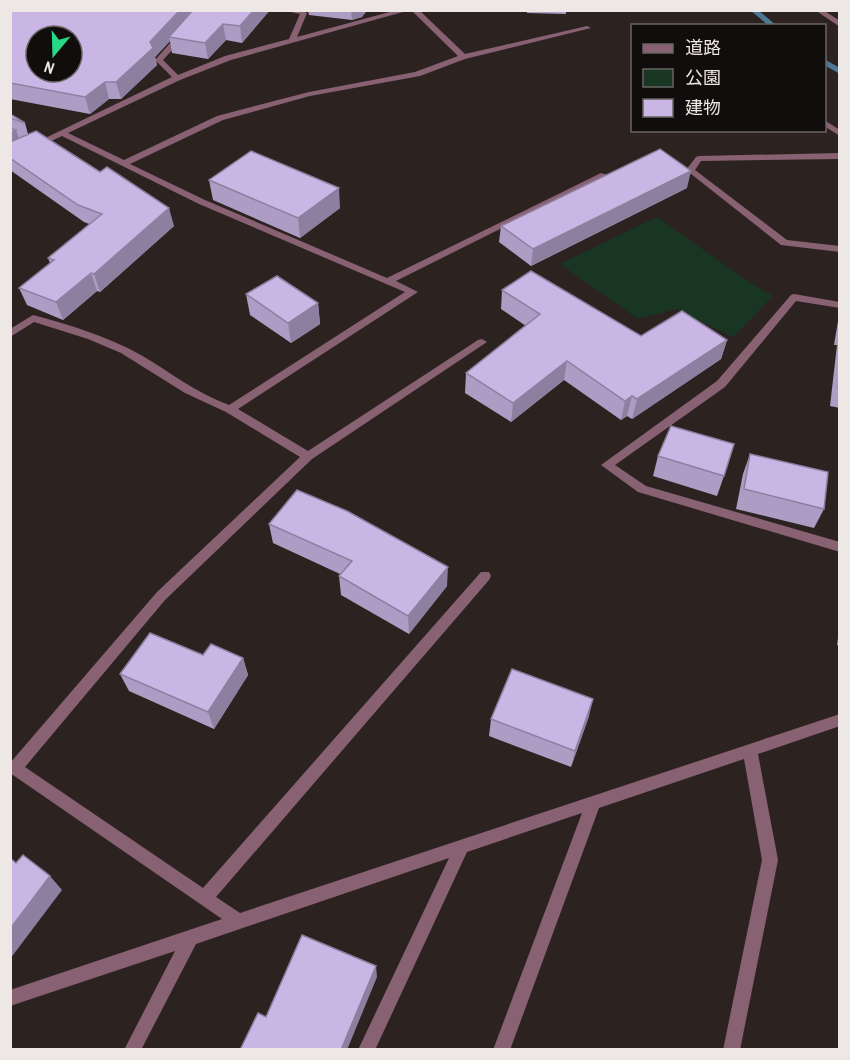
<svg xmlns="http://www.w3.org/2000/svg" width="850" height="1060" font-family="'Archivo Narrow','Noto Sans JP',sans-serif">
	<style>
		.green { fill: #193623 }
		.lines { fill: none; stroke-linecap: round; stroke-linejoin: round }
		.stream { fill: #4c7995; fill-rule: evenodd }
		.minor { fill: #886173; fill-rule: evenodd }
		.wall { fill: #ad9dc4 }
		.shaded-wall { fill: #8d7fa0 }
		.building { fill: #c9b6e4; stroke: #8d7fa0; stroke-width: 1.5; fill-rule: evenodd }
	</style>
	<rect width="100%" height="100%" fill="#2c2320"/>
	<polygon class="green" points="657,217 749,282 773,296 733,337 676,309 638,319 560,264"/>
	<g class="lines">
		<g class="stream">
			<polygon points="750,10 758,10 777,26 769,26"/>
			<polygon points="824,59 840,68 840,74 824,65"/>
		</g>
		<g class="minor">
			<path d="M281,10H301L307,13L297,37L397,10H410L231,60L180,80L68,133L124,160L217,116L309,92L415,72L458,56L411,10H419L465,54L587,26L591,28L465,59L420,76L310,96L223,120L130,164L205,200L387,278L601,173L608,175L396,281L418,292L238,409L308,451L478,340L482,339L487,342L312,459L165,600L25,767L203,888L481,572H489L491,576L489,580L216,897L240,913L840,714V726L758,754L778,860L740,1050H723L762,860L744,759L599,808L510,1050H493L582,813L467,852L375,1050H358L449,858L196,944L141,1050H124L175,951L10,1006V990L222,919L10,773V763L157,592L300,457L226,412L185,393L121,353L88,339L34,322L10,337V329L33,315C70,325 107,336 141,355C170,372 196,393 229,405L405,292L199,204L62,136L10,160V155L172,77L155,60L179,33L186,35L163,60L178,75L225,56L289,39L300,14Z"/>
			<polygon points="815,10 823,10 840,21 840,27"/>
			<polygon points="824,120 840,130 840,136 824,126"/>
			<polygon points="840,153 840,159 701,161 695,170 787,240 840,246 840,252 781,245 686,170 696,157 699,156"/>
			<polygon points="794,294 840,302 840,308 796,301 725,387 615,465 646,486 840,542 840,552 638,492 601,465 717,381 791,295"/>
		</g>
	</g>
	<g class="wall">
		<polygon points="10,10 270,10 242,43 226,40 208,59 172,53 170,41 155,57 157,65 121,99 109,99 90,114 10,99"/>
		<polygon points="307,10 367,10 362,17 352,20 309,15 308,11"/>
		<polygon points="527,10 566,10 566,14 527,13"/>
		<polygon points="10,114 25,123 28,134 174,226 100,292 97,291 63,320 27,305 19,288 50,263 48,258 89,224 84,222 10,170"/>
		<polygon points="209,180 340,208 300,238 213,200"/>
		<polygon points="687,188 531,266 499,242 501,226"/>
		<polygon points="502,290 641,336 727,340 721,359 632,419 627,416 621,420 564,380 511,422 465,393 466,373 526,326 501,309"/>
		<polygon points="246,294 318,303 320,324 291,343 250,315"/>
		<polygon points="840,309 840,408 830,406 837,345 834,345"/>
		<polygon points="750,454 824,509 814,528 736,509 743,474"/>
		<polygon points="658,456 724,476 717,496 653,476"/>
		<polygon points="269,524 447,586 409,634 341,595 339,576 340,574 273,543"/>
		<polygon points="840,624 840,646 837,645"/>
		<polygon points="243,658 248,675 214,729 129,691 120,674"/>
		<polygon points="589,716 571,767 489,736 491,719"/>
	</g>
	<g class="shaded-wall">
		<polygon points="180,10 198,10 169,37 170,41 155,57 157,65 121,99 116,82 150,42"/>
		<polygon points="254,10 270,10 242,43 240,26"/>
		<polygon points="351,10 367,10 362,17 352,20"/>
		<polygon points="223,24 226,40 208,59 205,43"/>
		<polygon points="105,82 109,99 90,114 85,97"/>
		<polygon points="16,130 22,147 10,152 10,132"/>
		<polygon points="691,171 687,188 531,266 533,249"/>
		<polygon points="339,188 340,208 300,238 298,218"/>
		<polygon points="169,208 174,226 100,292 94,274"/>
		<polygon points="91,273 97,291 63,320 56,302"/>
		<polygon points="318,303 320,324 291,343 288,323"/>
		<polygon points="727,340 721,359 632,419 637,399"/>
		<polygon points="567,361 564,380 511,422 513,403"/>
		<polygon points="632,396 627,416 621,420 625,401"/>
		<polygon points="448,567 447,586 409,634 408,616"/>
		<polygon points="243,658 248,675 214,729 208,712"/>
		<polygon points="593,699 589,716 571,767 575,751"/>
		<polygon points="50,876 62,890 10,959 10,929"/>
		<polygon points="376,966 377,977 347,1050 341,1050"/>
	</g>
	<g class="building">
		<path d="M10,10H180L150,42L153,48L116,82H105L85,97L10,83ZM36,36H72V72H36Z"/>
		<polygon points="193,10 254,10 240,26 223,24 205,43 169,37"/>
		<polygon points="10,114 25,123 10,118"/>
		<polygon points="10,128 16,130 10,132"/>
		<polygon points="36,131 100,172 107,167 169,208 94,274 91,273 56,302 19,288 54,260 48,258 102,214 78,205 10,158 10,142"/>
		<polygon points="660,149 691,171 533,249 501,226"/>
		<polygon points="251,151 339,188 298,218 209,180"/>
		<polygon points="531,271 641,336 682,311 727,340 637,399 632,396 625,401 567,361 513,403 466,373 540,314 502,290"/>
		<polygon points="277,276 318,303 288,323 246,294"/>
		<polygon points="840,375 840,389 838,388"/>
		<polygon points="671,426 734,444 724,476 658,456"/>
		<polygon points="750,454 828,472 824,509 744,489"/>
		<polygon points="297,490 347,511 448,567 408,616 339,576 352,561 269,524"/>
		<polygon points="150,633 203,655 211,644 243,658 208,712 120,674"/>
		<polygon points="512,669 593,699 575,751 491,719"/>
		<polygon points="23,855 50,876 10,929 10,858 16,863"/>
		<polygon points="302,935 376,966 341,1050 240,1050 258,1013 266,1017"/>
	</g>
	<rect width="850" height="1060" fill="none" stroke="#ede7e5" stroke-width="24"/>
	<rect x="631" y="24" width="195" height="108" fill="#110d0c" stroke="#696463" stroke-width="1.5"/>
	<rect x="643" y="44" width="30" height="9" fill="#886173" stroke="#696463" stroke-width="1.5"/>
	<text x="685" y="54" font-size="18" fill="#ede7e5">道路</text>
	<rect x="643" y="69" width="30" height="18" fill="#193623" stroke="#696463" stroke-width="1.5"/>
	<text x="685" y="84" font-size="18" fill="#ede7e5">公園</text>
	<rect x="643" y="99" width="30" height="18" fill="#c9b6e4" stroke="#696463" stroke-width="1.5"/>
	<text x="685" y="114" font-size="18" fill="#ede7e5">建物</text>
	<g transform="translate(54 54) rotate(199)"><circle r="28" fill="#110d0c" stroke="#696463" stroke-width="1.5"/>
	<path d="M0-4.5L10 22L0 15L-10 22Z" fill="#29d885"/>
	<text y="-9" font-size="16" font-weight="bold" text-anchor="middle" fill="#ede7e5">N</text>
	</g>
</svg>
